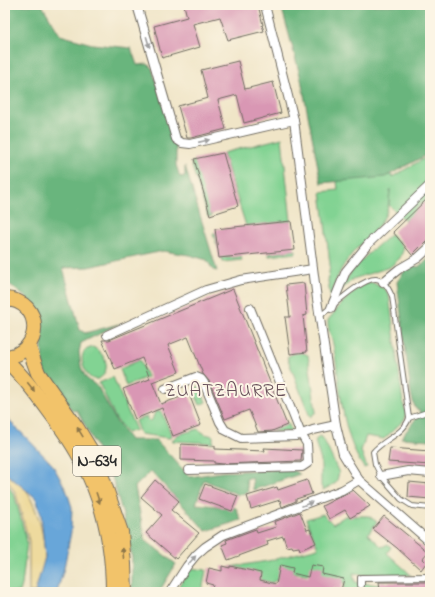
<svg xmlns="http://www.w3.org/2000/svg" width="435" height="597" font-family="'Indie Flower',sans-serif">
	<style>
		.green { fill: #82d393; stroke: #567f5f }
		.forest { fill: #69b57d; stroke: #4a7054 }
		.sand { fill: #eeda9e; stroke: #8c8264 }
		.water { fill: #67a6d9; stroke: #496882 }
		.building { fill: #d997b4 }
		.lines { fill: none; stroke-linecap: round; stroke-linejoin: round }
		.service-casing { stroke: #706c62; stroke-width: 6 }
		.pedestrian-casing { stroke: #706c62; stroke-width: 8 }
		.minor-casing { stroke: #706c62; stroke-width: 10 }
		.trunk-casing { stroke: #706c62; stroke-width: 16 }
		.service { stroke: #fff; stroke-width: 4 }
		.pedestrian { stroke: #fff; stroke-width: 6 }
		.minor { stroke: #fff; stroke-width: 8 }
		.trunk { stroke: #f2c36a; stroke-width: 14 }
		.oneway { fill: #a0a0a0 }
		.oneway2 { fill: #8e774a }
		.labels { text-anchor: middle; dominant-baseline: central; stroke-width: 4; stroke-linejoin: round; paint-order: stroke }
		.shield { fill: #fcf5e5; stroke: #6a6863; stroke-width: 1 }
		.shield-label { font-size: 17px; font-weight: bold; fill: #2b2b2b }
		.neighbourhood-label { font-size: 19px; letter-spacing: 1px; fill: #68515b; stroke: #fcf5e5 }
	</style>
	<rect width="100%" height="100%" fill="#fcf5e5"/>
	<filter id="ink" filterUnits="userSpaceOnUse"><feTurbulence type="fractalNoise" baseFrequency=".025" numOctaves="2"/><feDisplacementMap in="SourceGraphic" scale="8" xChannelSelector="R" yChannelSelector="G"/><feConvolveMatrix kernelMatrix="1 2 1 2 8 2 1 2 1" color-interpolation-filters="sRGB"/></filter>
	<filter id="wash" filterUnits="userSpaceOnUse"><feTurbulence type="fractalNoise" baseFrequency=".012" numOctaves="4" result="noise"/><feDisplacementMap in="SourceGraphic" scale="16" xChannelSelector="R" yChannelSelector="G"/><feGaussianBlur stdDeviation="0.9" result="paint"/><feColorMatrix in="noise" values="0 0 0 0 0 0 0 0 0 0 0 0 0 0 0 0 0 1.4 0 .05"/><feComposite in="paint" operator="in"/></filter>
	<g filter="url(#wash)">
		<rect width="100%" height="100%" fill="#f0e5c7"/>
		<g class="green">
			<polygon points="282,138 291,221 246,226 223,153"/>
			<path d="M430,155V196L405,221L389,205L390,189C389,200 389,210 383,219C377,230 367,238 358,247C345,261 335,276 332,296L330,295L328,281L330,264L321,192L338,190L337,181L391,175L392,177Z"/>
			<polygon points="195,161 212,216 208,217 191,163"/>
			<polygon points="215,232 226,258 241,257 242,260 223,262 213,234"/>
			<path d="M391,234L404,248L400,258L390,267L353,279L341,290C350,267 373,250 391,234Z"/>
			<polygon points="296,250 296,253 269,256 269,254"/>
			<path d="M371,282L385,289L389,295L403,403L406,413L405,419L384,439L366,436L361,451L367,467L364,468C340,432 341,385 333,344C331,336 327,327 328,320C341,305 352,288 371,282Z"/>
			<path d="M93,347C123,365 94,396 84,368C82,361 81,356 85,350Z"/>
			<polygon points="298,351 308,355 316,412 310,417 287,357"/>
			<polygon points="140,360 147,377 126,386 120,369"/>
			<polygon points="113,377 136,430 127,433 116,419 99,383"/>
			<polygon points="199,386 206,402 200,405 193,390"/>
			<polygon points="161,411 172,436 169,438 140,434 135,421 147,416 147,419 149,421 152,420 155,412"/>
			<polygon points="288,423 292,432 266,431"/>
			<polygon points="198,429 205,434 213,436 213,443 172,441 177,435"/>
			<polygon points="319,436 323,438 339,473 336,483 323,490 321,486 321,461 315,441"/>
			<polygon points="5,480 15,497 27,542 22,585 20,592 5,592"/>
			<polygon points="323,514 333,524 345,516 369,516 377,522 368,534 382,547 388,544 391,547 387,553 411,575 364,575 353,573 355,582 379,585 379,592 343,592 345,583 326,577 292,572 271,583 229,571 230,567 268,561 318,548 306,519"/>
			<polygon points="190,568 206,570 202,592 175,592"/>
		</g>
		<g class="forest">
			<path d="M5,5H42L60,35L92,44L131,48L137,65L148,64L152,68L176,147V165L180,177L185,176V166L217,271L213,270L207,260L189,255L163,251L88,267L63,268L80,330L85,333L119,324L81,343L79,352L81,367L86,378L98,387L116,421L130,440H156L190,477L222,472L290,469L300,474L253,490L252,477L246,479L248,492L239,495L204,480L196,504L236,508L241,520L206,531L151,471L135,487L145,540L176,564L159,592H132V557L123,515L113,480L77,410L73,411C67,404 46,378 44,371C40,355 45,325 38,312C30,298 16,291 5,280Z"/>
			<polygon points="281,5 430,5 430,153 385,177 321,183 301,79"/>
			<polygon points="430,258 430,440 401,438 421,412 415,408 411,394 397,282 405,270 415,266 418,267"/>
		</g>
		<path class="sand" d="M5,456C24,484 41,511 44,546C46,561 42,577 41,592H29V541L16,494L5,476Z"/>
		<polygon class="water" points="5,416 52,464 66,489 72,507 71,532 64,568 57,592 35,592 45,557 41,514 36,498 5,473"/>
		<g id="blocks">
			<g class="building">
				<polygon points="184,5 222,5 223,7 232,5 258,5 263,25 262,25 264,31 228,40 220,17 193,24 200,47 162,58 154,26 187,17"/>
				<polygon points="238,61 245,89 273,82 281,113 244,123 237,95 218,100 226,129 191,138 187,138 178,106 208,98 201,70"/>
				<polygon points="223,153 238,206 210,215 194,159"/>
				<polygon points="430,196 430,237 412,255 393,232"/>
				<polygon points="291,221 295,250 219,258 215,229"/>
				<polygon points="304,283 307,315 303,316 307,352 290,354 285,317 290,317 286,285"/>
				<polygon points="233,289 287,425 272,431 258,432 249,410 225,419 209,381 203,374 188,337 168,345 179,372 152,382 161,404 189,394 201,425 173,436 162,408 135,419 123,389 150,379 142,358 115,369 102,340 109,340"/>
				<polygon points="181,444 215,446 215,449 265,451 264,448 302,450 301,461 223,464 214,463 214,461 181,460"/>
				<polygon points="390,448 430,451 430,465 388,462"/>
				<polygon points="155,480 179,501 171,510 199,533 176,559 146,533 162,515 141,497"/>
				<polygon points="307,480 312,494 296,499 296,501 282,507 280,500 251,509 247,496 277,487 278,490"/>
				<polygon points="409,482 430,484 430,499 408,497"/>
				<polygon points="205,484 238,496 232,511 199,499"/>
				<polygon points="353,490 370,506 350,518 345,510 329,519 322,506"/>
				<polygon points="300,512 307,530 310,529 316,543 300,550 299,547 293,548 292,546 287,547 283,536 267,541 268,545 228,560 222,545 227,543 226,540 256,529 257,533 276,527 274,522"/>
				<polygon points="384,516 428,552 422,559 426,563 421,570 397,548 373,529"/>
				<polygon points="280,565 293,568 292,573 308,577 311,565 323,567 322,574 344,579 341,590 334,588 333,592 211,592 213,585 206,583 209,568 222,571 222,566 230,568 230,566 261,573 260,580 276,584"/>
				<polygon points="379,582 430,582 430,592 380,592"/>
			</g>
		</g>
	</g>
	<g filter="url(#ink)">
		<use href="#blocks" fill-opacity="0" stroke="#706c62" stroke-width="1"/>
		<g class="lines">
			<defs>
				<g id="service">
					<path d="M320,316C332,307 362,278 376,279C385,280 389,290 392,296L409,418C404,434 384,439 373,452L375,464L381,476L401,499L412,506L430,508"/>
					<polyline points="409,418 430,411"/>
				</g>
				<polyline id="pedestrian" points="361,585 361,578 430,577"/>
				<g id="minor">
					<polyline points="137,5 176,139 182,143 190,144 294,120"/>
					<polyline points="265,5 294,120 317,299 336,425 343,454 359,480 430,542"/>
					<polyline points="383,282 399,269 418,258 430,247"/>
					<polyline points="331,308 346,271 369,243 430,185"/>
					<polyline points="107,335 206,290 241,280 313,269"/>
					<polyline points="165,389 196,377 201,379 204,383 220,422 225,430 241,438 296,436 313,430 336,425"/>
					<polyline points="189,470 302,467 308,463 307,444 301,434 250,308"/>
					<polyline points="381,476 408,471 430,473"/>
					<polyline points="170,592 187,566 196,555 205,547 223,535 342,490 359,480"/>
				</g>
				<g id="trunk">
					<path d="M5,299C44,300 44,354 5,357"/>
					<polyline points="29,345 30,351 38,373 77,428 95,457 121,532 124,564 125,592"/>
					<path d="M5,359C22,375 36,393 50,412C62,428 74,445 83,463C104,503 113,547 113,592"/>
				</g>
			</defs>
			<use href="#service" class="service-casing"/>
			<use href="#pedestrian" class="pedestrian-casing"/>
			<use href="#minor" class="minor-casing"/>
			<use href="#trunk" class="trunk-casing"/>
			<use href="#service" class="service"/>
			<use href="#pedestrian" class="pedestrian"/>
			<use href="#minor" class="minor"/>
			<use href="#trunk" class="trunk"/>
		</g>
		<defs><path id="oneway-solid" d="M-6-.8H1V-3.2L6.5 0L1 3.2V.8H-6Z"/></defs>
		<g class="oneway">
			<use href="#oneway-solid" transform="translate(148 42) rotate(73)"/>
			<use href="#oneway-solid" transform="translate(204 141) rotate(-13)"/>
			<use href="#oneway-solid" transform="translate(307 504) rotate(-21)"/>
			<use href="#oneway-solid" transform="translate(192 560) rotate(-48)"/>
		</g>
		<g class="oneway2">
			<use href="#oneway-solid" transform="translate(31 387) rotate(52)"/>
			<use href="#oneway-solid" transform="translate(80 432) rotate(-122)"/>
			<use href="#oneway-solid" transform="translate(98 498) rotate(71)"/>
			<use href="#oneway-solid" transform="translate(123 553) rotate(-96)"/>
		</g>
	</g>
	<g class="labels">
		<rect class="shield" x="73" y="446" width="48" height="30" rx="3"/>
		<g class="shield-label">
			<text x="97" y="461">N-634</text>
		</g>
		<g class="neighbourhood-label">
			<text x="226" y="391">ZUATZAURRE</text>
		</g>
	</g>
	<rect width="435" height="597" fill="none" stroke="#fcf5e5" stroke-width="20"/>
</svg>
